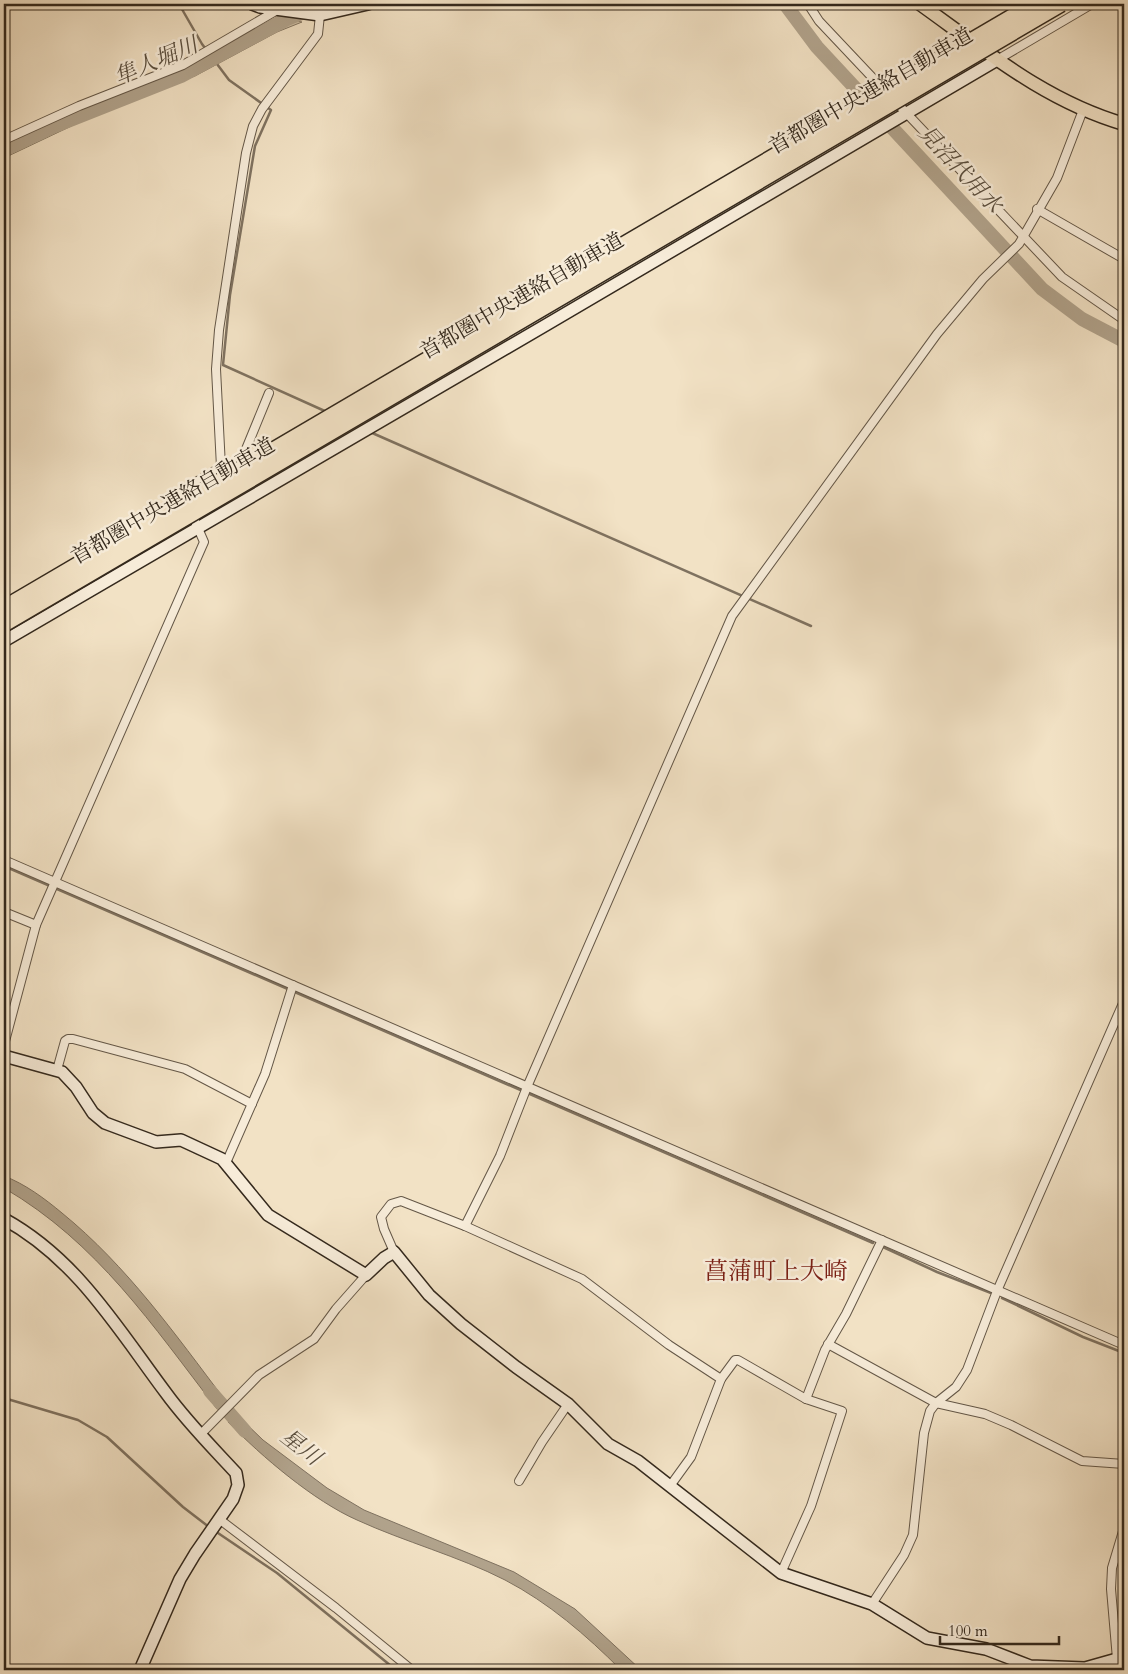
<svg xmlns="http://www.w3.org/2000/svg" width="1128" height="1674" font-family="Cardo,'Noto Serif JP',serif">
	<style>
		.green { fill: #d2c3a8; stroke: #837662 }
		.water { fill: #b1a38c; stroke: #7f7260 }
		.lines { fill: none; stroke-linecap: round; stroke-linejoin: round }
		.stream { stroke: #7f7260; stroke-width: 2.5 }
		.river { stroke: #b1a38c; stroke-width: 14 }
		.street-casing { stroke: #645747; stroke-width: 10 }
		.secondary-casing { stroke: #34291d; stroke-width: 14 }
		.primary-casing { stroke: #34291d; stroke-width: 15 }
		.street { stroke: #f7ecd9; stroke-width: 8 }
		.secondary { stroke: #f7ecd9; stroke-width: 11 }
		.primary { stroke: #f2e2c5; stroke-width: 12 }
		.highway-bridge-casing { stroke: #34291d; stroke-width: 18; stroke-linecap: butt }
		.highway-bridge { stroke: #f2e2c5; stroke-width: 15 }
		.labels { text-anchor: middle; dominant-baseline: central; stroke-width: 5; stroke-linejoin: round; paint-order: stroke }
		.street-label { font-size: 21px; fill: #34291d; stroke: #f7ecd9 }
		.water-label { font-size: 22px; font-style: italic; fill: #5a4e3e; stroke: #f7ecd9 }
		.quarter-label { font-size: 24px; fill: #7a1f14; stroke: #f7ecd9 }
	</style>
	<rect width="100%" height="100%" fill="#f2e2c5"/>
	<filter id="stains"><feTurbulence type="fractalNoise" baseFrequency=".004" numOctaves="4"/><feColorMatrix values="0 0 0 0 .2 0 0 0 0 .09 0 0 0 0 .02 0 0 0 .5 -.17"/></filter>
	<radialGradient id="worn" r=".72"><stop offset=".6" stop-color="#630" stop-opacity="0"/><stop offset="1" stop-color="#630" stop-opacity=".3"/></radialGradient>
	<g class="green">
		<polygon points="279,16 284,19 182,74 68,118 4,148 4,144 69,113 181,70"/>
		<polygon points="292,20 302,22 277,32 195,76 84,120 4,158 4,153 69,122 184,77"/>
	</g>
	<g class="water">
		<path d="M4,1176C25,1184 44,1198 62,1213C127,1266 175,1334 225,1400L217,1409C152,1325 98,1243 4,1188Z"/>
		<path d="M237,1415L263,1440L327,1488L364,1510L514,1572L575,1609L641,1670H621C586,1635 549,1603 505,1580C458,1556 405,1542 357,1520C314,1501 262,1457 228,1422Z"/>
	</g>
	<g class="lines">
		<g class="stream">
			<polyline points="179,4 202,44 229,80 271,110 255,146 230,295 223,365 327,412"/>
			<polyline points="370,432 811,626"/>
			<polyline points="4,866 873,1243"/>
			<polyline points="883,1247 937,1272 991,1293"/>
			<polyline points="1002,1298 1083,1337 1124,1353"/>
			<polyline points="4,1398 78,1420 107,1437 183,1507 209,1527"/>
			<polyline points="215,1531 277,1573 396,1670"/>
		</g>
		<g class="river">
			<polyline points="785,4 817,47 1042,289 1082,319 1124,341"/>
			<polyline points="4,150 55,126 181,76 287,19 323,4"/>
			<polyline points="210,1391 245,1431"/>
		</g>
		<defs>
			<g id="street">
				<polyline points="808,4 819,21 886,92"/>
				<polyline points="997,60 1092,4"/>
				<polyline points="894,100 1062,277 1124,320"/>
				<polyline points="4,140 79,106 183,65 279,9 293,4"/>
				<polyline points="1037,209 1124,259"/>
				<polyline points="244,454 269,393"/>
				<polyline points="186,502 181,491 221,467 216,369 219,330 246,153 253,126 262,109 318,34 320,15"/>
				<polyline points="4,860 1124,1345"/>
				<polyline points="4,912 36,925"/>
				<polyline points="4,1045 36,925 204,542 191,512"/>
				<polyline points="57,1070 65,1041 68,1039 73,1039 185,1069 252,1104"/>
				<polyline points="226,1163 265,1074 293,985"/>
				<polyline points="465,1226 500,1156 527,1087 732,616 937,334 983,279 1019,244 1057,178 1083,110"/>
				<polyline points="394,1252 384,1229 381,1217 391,1204 401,1201 465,1226 582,1279 669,1345 721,1379"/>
				<polyline points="828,1344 936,1403 985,1414 1011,1425 1082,1461 1124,1464"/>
				<polyline points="806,1399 825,1350 846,1314 882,1240"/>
				<polyline points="200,1435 259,1375 314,1339 336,1309 366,1275"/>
				<polyline points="519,1481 542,1442 568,1404"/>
				<polyline points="670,1486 691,1457 721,1379 735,1360 738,1360 806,1399 842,1411 811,1506 781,1573"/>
				<polyline points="219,1519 336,1608 412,1670"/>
				<polyline points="872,1604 904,1555 913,1535 924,1433 930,1411 936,1403 956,1387 967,1370 997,1291 1124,1001"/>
				<polyline points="1117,1659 1111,1589 1112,1568 1124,1528"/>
			</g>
			<g id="secondary">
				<polyline points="252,4 260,7 320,15 368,4"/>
				<path d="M4,641C335,448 667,255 997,60"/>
				<polyline points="4,1056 62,1072 76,1087 93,1113 105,1123 156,1142 181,1140 222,1159 268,1215 366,1275 384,1258 394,1252 429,1295 461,1324 516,1367 568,1404 608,1444 638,1461 781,1573 872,1604 927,1638 986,1649 1030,1666 1085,1668 1124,1657"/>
				<path d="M4,1219C77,1259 118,1329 166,1393C187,1422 212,1447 236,1473L238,1485L233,1499L195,1554L180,1579L140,1670"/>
			</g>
			<path id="primary" d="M920,4C986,51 1045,101 1124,124"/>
		</defs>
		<use href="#street" class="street-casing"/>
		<use href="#secondary" class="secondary-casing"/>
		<use href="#primary" class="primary-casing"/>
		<use href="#street" class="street"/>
		<use href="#secondary" class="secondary"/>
		<use href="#primary" class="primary"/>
		<defs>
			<g id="highway-bridge">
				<polyline points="4,608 1034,4"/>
				<polyline points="4,624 1061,4"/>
			</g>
		</defs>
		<use href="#highway-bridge" class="highway-bridge-casing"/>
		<use href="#highway-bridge" class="highway-bridge"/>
	</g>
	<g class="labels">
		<g class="street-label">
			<text transform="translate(871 91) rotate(-30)">首都圏中央連絡自動車道</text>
			<text transform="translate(522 296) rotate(-30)">首都圏中央連絡自動車道</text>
			<text transform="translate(173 501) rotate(-30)">首都圏中央連絡自動車道</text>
		</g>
		<g class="water-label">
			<text transform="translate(156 61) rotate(-23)">隼人堀川</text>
			<text transform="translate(960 169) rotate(47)">見沼代用水</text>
			<text transform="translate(301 1447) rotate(38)">星川</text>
		</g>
		<g class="quarter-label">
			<text x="776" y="1271">菖蒲町上大崎</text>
		</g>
	</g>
	<rect width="1128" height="1674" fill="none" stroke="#f2e2c5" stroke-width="20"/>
	<rect x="5" y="5" width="1118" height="1664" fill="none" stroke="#34291d" stroke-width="2.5"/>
	<rect x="10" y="10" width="1108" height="1654" fill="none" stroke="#34291d"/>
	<path d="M940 1636v8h119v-8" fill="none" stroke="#34291d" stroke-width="2.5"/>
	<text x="948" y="1636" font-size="15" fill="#34291d" stroke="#f7ecd9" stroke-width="4" paint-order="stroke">100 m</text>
	<rect width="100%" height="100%" filter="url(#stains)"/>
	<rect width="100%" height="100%" fill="url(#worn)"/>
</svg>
